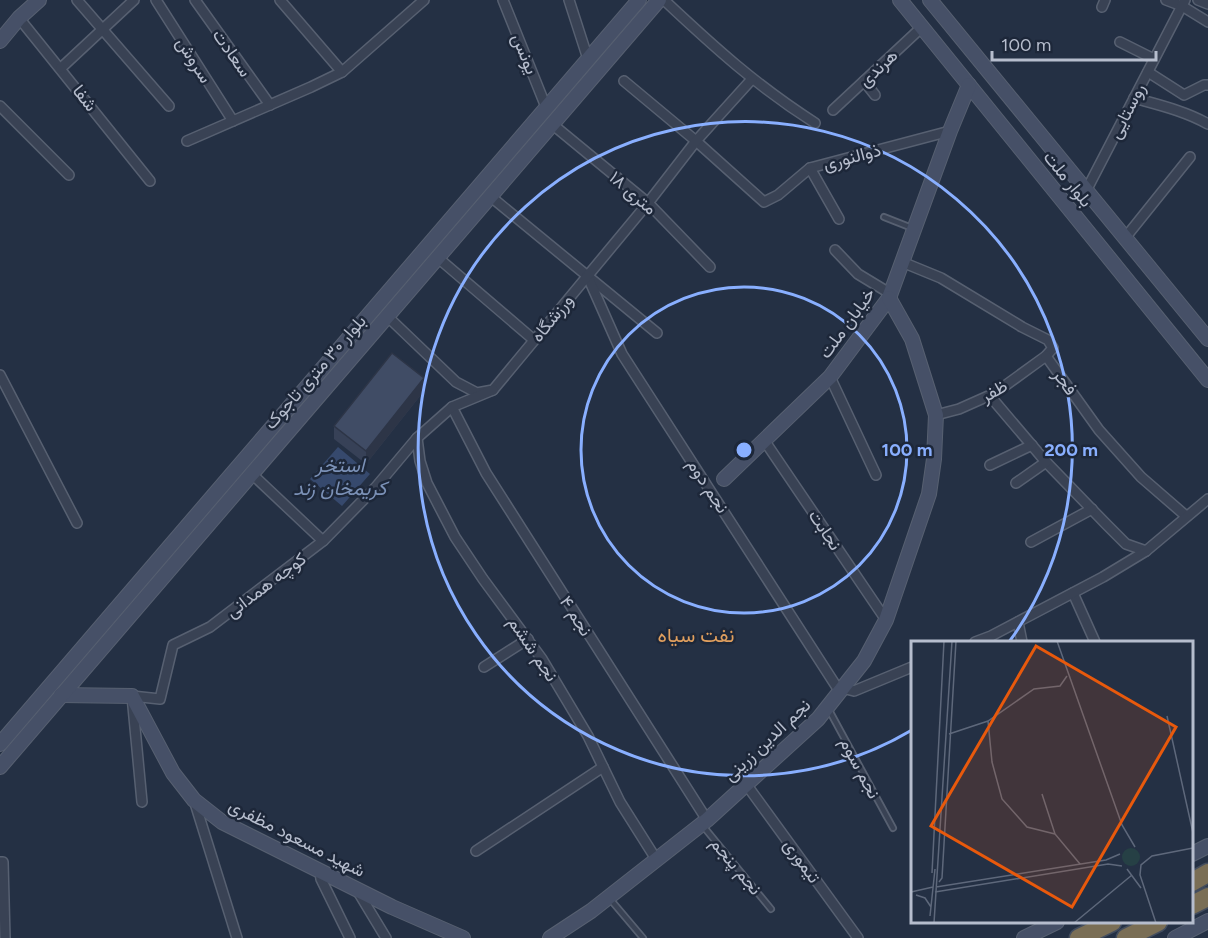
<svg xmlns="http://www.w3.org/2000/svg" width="1208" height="938" font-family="Figtree,Vazirmatn,sans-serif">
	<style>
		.water { fill: #36496d }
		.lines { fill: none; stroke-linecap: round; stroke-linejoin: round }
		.lane-casing { stroke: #576071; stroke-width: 8 }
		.street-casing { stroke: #576071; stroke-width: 12 }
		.secondary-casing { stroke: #576071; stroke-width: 16 }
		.highway-casing { stroke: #434d5e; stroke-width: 21 }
		.lane { stroke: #394254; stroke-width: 4.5 }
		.street { stroke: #394254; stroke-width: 9 }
		.secondary { stroke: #465067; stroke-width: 14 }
		.highway { stroke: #7a6e55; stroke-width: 18 }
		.wall { fill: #374157 }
		.shaded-wall { fill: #2d3547 }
		.building { fill: #404c65; stroke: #2d3547; stroke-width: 1.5 }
		.ring { fill: none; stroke: #89afff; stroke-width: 3 }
		.labels { text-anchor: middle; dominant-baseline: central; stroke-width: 5; stroke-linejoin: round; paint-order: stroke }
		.street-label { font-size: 18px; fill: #b6bdcd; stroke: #1d2739 }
		.water-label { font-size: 20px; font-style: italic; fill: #7b91b7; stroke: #1d2739 }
		.neighbourhood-label { font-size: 20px; fill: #e09f5e; stroke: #1d2739 }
		.inset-road { fill: none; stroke: #5e687b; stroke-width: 1.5 }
		.view { fill: #e8590c; fill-opacity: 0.15; stroke: #e8590c; stroke-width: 3 }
		.inset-edge { fill: none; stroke: #b6bdcd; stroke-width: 3 }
		.centre { fill: #89afff; stroke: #1d2739; stroke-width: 3 }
		.ring-label { font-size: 18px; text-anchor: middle; font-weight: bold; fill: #89afff; stroke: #1d2739; stroke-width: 5; stroke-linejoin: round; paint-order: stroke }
	</style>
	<rect width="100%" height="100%" fill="#243044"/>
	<polygon class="water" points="338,447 370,474 342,506 310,479"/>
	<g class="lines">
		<defs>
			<g id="lane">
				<polyline points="884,217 912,228"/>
				<polyline points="829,710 893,828"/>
				<polyline points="703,826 771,909"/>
				<polyline points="610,899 643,938"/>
			</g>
			<g id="street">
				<polyline points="77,0 169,106"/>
				<polyline points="156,0 233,121"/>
				<polyline points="195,0 270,105"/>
				<polyline points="280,0 342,72"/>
				<polyline points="503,0 546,107"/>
				<polyline points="569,0 588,59"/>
				<path d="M664,0C714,47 757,86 815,123"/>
				<polyline points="1166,0 1182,6 1208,22"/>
				<polyline points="1198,0 1208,4"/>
				<polyline points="1102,7 1105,0"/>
				<polyline points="19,18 150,181"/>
				<polyline points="1120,42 1154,59"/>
				<polyline points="61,68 134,0"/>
				<polyline points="1148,72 1184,95 1204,85 1208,85"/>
				<polyline points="624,81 696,141 764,202 778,195 810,168 950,131"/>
				<polyline points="864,81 875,95"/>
				<path d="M1134,98C1159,105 1185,111 1208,124"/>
				<polyline points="0,106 69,175"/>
				<polyline points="833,110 922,27"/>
				<polyline points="552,124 648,203 710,267"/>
				<polyline points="187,141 311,87 342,72 424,0"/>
				<polyline points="810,168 839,219"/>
				<polyline points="1086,191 1185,0"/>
				<polyline points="490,196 657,333"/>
				<polyline points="1125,238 1190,157"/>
				<polyline points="835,250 858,274 891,294"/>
				<polyline points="437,257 534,340"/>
				<polyline points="902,262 941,278 1022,327 1048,340 1053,348 1046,356 995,393 959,409 936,415"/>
				<polyline points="587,275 622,354 840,692"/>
				<polyline points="387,316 456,382 477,393 493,390 648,203 696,141 752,79"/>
				<polyline points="1046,356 1099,430 1141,477 1186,516"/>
				<polyline points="0,375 77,523"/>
				<polyline points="830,377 876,475"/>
				<polyline points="990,396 1046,462 1107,525 1126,544 1146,551"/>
				<polyline points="452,407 486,473 707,820"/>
				<polyline points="417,438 420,461 427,483 455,537 483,579 542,659 588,736 620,802 656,859"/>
				<polyline points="764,440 886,620"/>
				<polyline points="990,465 1032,445"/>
				<polyline points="252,474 323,541"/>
				<polyline points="1016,483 1046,462"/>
				<polyline points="1031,542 1092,509"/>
				<polyline points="1073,593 1095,642"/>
				<polyline points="1018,622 1022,642"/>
				<polyline points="975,642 991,636 1103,577 1146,551 1208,499"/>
				<polyline points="484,667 528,639"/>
				<polyline points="842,688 854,691 912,667"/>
				<polyline points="746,784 858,938"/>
				<polyline points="194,800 237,938"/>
				<polyline points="142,802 132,696 160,699 173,645 210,627 323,541 375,488 417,438 452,407 493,390"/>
				<polyline points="476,851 603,767"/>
				<polyline points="0,862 3,862 5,938"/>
				<polyline points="320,872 321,879 350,938"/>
				<polyline points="357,890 386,938"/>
			</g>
			<g id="secondary">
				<polyline points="900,0 1208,380"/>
				<polyline points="930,0 1208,339"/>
				<polyline points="0,41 19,18 39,0"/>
				<polyline points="724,479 830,377 889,298 950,131 969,85"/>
				<polyline points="61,695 132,696 173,773 194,800 222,822 392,907 463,938"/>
				<polyline points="0,744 639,0"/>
				<polyline points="0,767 659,0"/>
				<polyline points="1192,854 1208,846"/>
				<polyline points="550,938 591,911 707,820 818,719 864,661 886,620 929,494 934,459 936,415 912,339 889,298"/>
				<polyline points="1024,938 1057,922"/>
				<polyline points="1175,938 1208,921"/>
			</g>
			<g id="highway">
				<polyline points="1192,882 1208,873"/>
				<polyline points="1192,905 1208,897"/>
				<polyline points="1079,938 1112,922"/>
				<polyline points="1126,938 1158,922"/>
			</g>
		</defs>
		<use href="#lane" class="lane-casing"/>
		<use href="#street" class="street-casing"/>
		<use href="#secondary" class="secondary-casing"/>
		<use href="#highway" class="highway-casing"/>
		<use href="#lane" class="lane"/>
		<use href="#street" class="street"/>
		<use href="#secondary" class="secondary"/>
		<use href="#highway" class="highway"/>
	</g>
	<polygon class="wall" points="424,391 366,464 334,439 334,426"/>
	<polygon class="shaded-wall" points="424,378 424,391 366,464 366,451"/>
	<polygon class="building" points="392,353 424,378 366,451 334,426"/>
	<g class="ring">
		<circle cx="744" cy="450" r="163"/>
		<path d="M912 730A327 327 0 1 1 1009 642"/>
	</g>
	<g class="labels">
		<g class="street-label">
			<text transform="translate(232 53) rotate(55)">سعادت</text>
			<text transform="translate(525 54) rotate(68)">یونس</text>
			<text transform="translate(194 60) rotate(58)">سروش</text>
			<text transform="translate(878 68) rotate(-43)">هرندی</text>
			<text transform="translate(85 98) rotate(52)">شفا</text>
			<text transform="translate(1127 111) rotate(-63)">روستایی</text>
			<text transform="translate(852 157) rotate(-15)">ذوالنوری</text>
			<text transform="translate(1068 179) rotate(51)">بلوار ملت</text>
			<text transform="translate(633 193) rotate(41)">۱۸ متری</text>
			<text transform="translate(552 318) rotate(-51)">ورزشگاه</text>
			<text transform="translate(847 323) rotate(-54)">خیابان ملت</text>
			<text transform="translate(315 372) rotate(-49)">بلوار ۳۰ متری تاجوک</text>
			<text transform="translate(1065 382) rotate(54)">فجر</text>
			<text transform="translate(994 391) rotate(-30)">ظفر</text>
			<text transform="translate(708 486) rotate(57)">نجم دوم</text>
			<text transform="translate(825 530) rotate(56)">نجابت</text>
			<text transform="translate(266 585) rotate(-37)">کوچه همدانی</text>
			<text transform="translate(576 616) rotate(57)">نجم ۴</text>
			<text transform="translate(533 649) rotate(56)">نجم ششم</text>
			<text transform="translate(767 740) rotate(-43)">نجم الدین زرینی</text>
			<text transform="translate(860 768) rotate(62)">نجم سوم</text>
			<text transform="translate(297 838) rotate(27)">شهید مسعود مظفری</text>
			<text transform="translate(802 861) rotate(54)">تیموری</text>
			<text transform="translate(736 866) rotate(50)">نجم پنجم</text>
		</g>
		<g class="water-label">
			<text x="340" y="465">استخر<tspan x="340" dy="23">کریمخان زند</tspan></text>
		</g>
		<g class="neighbourhood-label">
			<text x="696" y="635">نفت سیاه</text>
		</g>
	</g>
	<g transform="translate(911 641)">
		<rect width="282" height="282" fill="#243044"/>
		<path d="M211 216a9 9 0 1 1 18 0a9 9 0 1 1-18 0Z" fill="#264045"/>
		<path class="inset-road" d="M146,0L211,184L224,206M256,75L282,192M77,80L81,121L91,158L116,186L144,193M38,93L77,80L123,48L149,45L156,35M131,153L144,193L169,223M216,228L230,247M21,232L33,0M28,241L31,237L45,0M25,246L195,219L209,213M0,251L22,246M24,251L197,223L211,225M5,254L14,257L20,266M19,275L24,228M23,282L41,0M163,282L221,234M245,282L229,234L230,224L241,215L282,207"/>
		<path class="view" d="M125,5L265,86L161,266L20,185Z"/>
		<rect width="282" height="282" class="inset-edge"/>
	</g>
	<circle cx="744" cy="450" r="9" class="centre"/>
	<g class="ring-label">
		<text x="907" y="456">100 m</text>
		<text x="1071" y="456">200 m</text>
	</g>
	<path d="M992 51v9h164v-9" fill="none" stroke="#b6bdcd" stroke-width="3"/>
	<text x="1001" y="51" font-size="18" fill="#b6bdcd" stroke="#1d2739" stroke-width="4.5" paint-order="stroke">100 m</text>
</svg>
